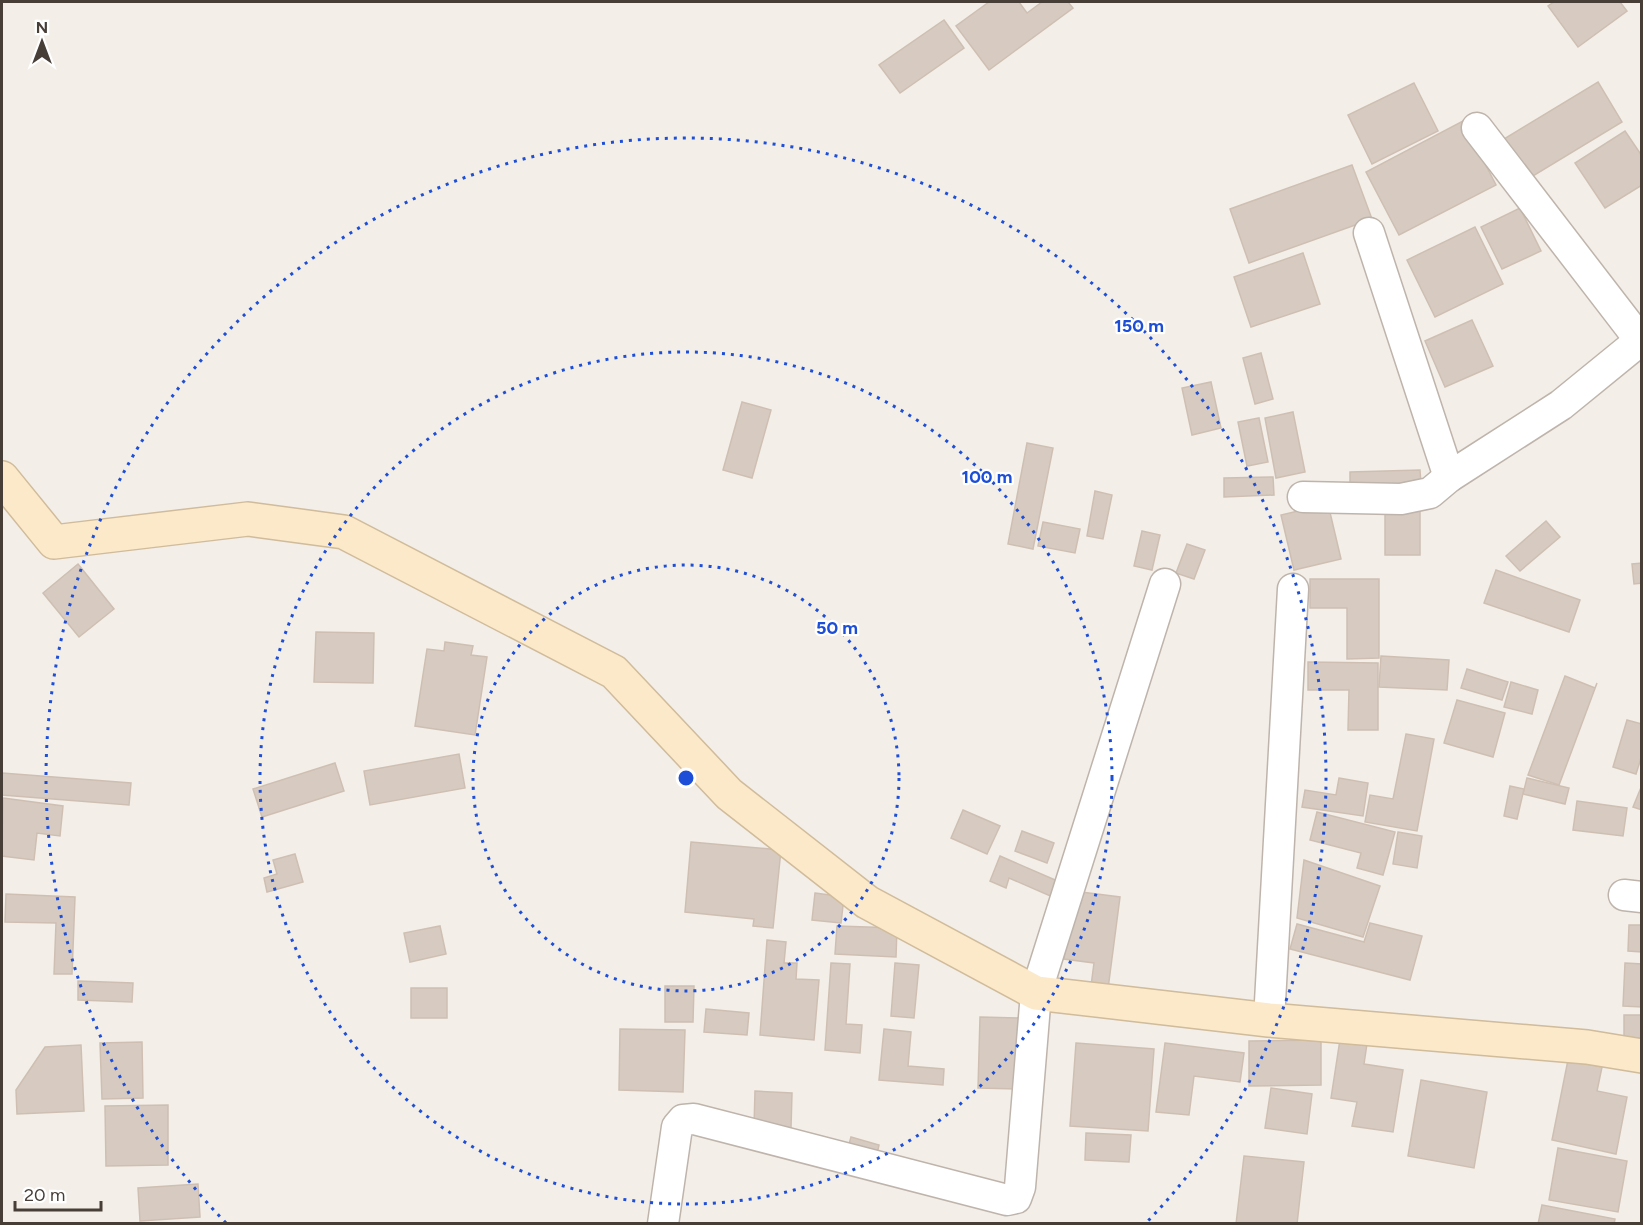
<svg xmlns="http://www.w3.org/2000/svg" width="1643" height="1225" font-family="Figtree,sans-serif">
	<style>
		.building { fill: #d7cbc1; stroke: #cebfb2; stroke-width: 1.5 }
		.lines { fill: none; stroke-linecap: round; stroke-linejoin: round }
		.street-casing { stroke: #beb4ab; stroke-width: 33 }
		.secondary-casing { stroke: #d0bb9a; stroke-width: 36 }
		.street { stroke: #fff; stroke-width: 30 }
		.secondary { stroke: #fbe9ca; stroke-width: 33 }
		.ring { fill: none; stroke: #1d4ed8; stroke-width: 3; stroke-dasharray: 3 6 }
		.centre { fill: #1d4ed8; stroke: #fff; stroke-width: 3 }
		.ring-label { font-size: 18px; text-anchor: middle; font-weight: bold; fill: #1d4ed8; stroke: #fff; stroke-width: 4.5; stroke-linejoin: round; paint-order: stroke }
	</style>
	<rect width="100%" height="100%" fill="#f3eee8"/>
	<g class="building">
		<polygon points="989,2 1019,2 1027,13 1042,2 1068,2 1073,8 989,70 956,26"/>
		<polygon points="1554,2 1620,2 1627,11 1578,47 1548,6"/>
		<polygon points="944,20 964,48 900,93 879,65"/>
		<polygon points="1598,82 1622,122 1528,179 1504,139"/>
		<polygon points="1414,83 1438,131 1372,164 1348,115"/>
		<polygon points="1463,121 1496,185 1399,235 1366,172"/>
		<polygon points="1625,131 1642,156 1642,185 1605,208 1575,163"/>
		<polygon points="1352,165 1372,219 1249,263 1230,209"/>
		<polygon points="1520,208 1541,251 1502,269 1481,227"/>
		<polygon points="1475,227 1503,284 1435,317 1407,260"/>
		<polygon points="1303,253 1320,304 1251,327 1234,277"/>
		<polygon points="1472,320 1493,366 1445,387 1425,341"/>
		<polygon points="1261,353 1273,399 1255,404 1243,358"/>
		<polygon points="1211,382 1221,428 1192,435 1182,388"/>
		<polygon points="742,402 771,410 752,478 723,470"/>
		<polygon points="1293,412 1305,472 1276,478 1265,418"/>
		<polygon points="1259,418 1268,462 1247,466 1238,422"/>
		<polygon points="1027,443 1053,448 1033,549 1008,544"/>
		<polygon points="1420,470 1421,485 1350,488 1350,472"/>
		<polygon points="1273,477 1274,495 1224,497 1224,478"/>
		<polygon points="1095,491 1112,495 1103,539 1087,536"/>
		<polygon points="1328,504 1341,559 1294,570 1281,515"/>
		<rect x="1385" y="507" width="35" height="48"/>
		<polygon points="1546,521 1560,537 1520,571 1506,556"/>
		<polygon points="1043,522 1080,529 1075,553 1038,546"/>
		<polygon points="1142,531 1160,535 1152,570 1134,566"/>
		<polygon points="1187,544 1205,550 1194,579 1176,573"/>
		<polygon points="1642,563 1642,583 1634,584 1632,564"/>
		<polygon points="78,564 114,609 79,637 43,593"/>
		<polygon points="1496,570 1580,600 1569,632 1484,603"/>
		<polygon points="1310,579 1379,579 1379,658 1347,659 1347,608 1310,608"/>
		<polygon points="316,632 374,633 373,683 314,682"/>
		<polygon points="445,642 473,646 471,655 487,657 475,735 415,726 427,649 444,651"/>
		<polygon points="1381,656 1449,660 1447,690 1379,687"/>
		<polygon points="1308,662 1378,663 1378,730 1348,730 1349,690 1308,690"/>
		<polygon points="1467,669 1508,682 1502,700 1461,688"/>
		<polygon points="1565,676 1595,688 1597,683 1559,785 1528,775"/>
		<polygon points="1511,682 1538,690 1532,714 1504,707"/>
		<polygon points="1457,700 1505,713 1493,757 1444,743"/>
		<polygon points="1627,720 1642,724 1642,755 1636,774 1613,767"/>
		<polygon points="1406,734 1434,739 1417,831 1365,822 1370,795 1393,799"/>
		<polygon points="459,754 465,788 370,805 364,771"/>
		<polygon points="335,763 344,791 262,817 253,789"/>
		<polygon points="2,773 131,783 129,805 2,795"/>
		<polygon points="1339,778 1368,783 1363,816 1302,807 1305,790 1336,795"/>
		<polygon points="1527,778 1569,788 1565,804 1523,794"/>
		<polygon points="1642,785 1642,810 1633,807"/>
		<polygon points="1510,786 1524,789 1517,819 1504,816"/>
		<polygon points="3,798 63,806 60,836 37,833 34,860 2,856"/>
		<polygon points="1577,801 1627,808 1623,836 1573,830"/>
		<polygon points="963,810 1000,826 987,854 951,838"/>
		<polygon points="1317,812 1395,832 1383,875 1357,868 1361,853 1310,840"/>
		<polygon points="1022,831 1054,843 1047,863 1015,851"/>
		<polygon points="1398,832 1422,836 1417,868 1393,864"/>
		<polygon points="691,842 781,850 773,928 753,926 754,919 685,912"/>
		<polygon points="295,854 303,882 267,892 264,878 277,874 273,860"/>
		<polygon points="1000,856 1062,883 1055,898 1009,878 1006,888 990,881"/>
		<polygon points="1304,860 1380,886 1363,937 1297,918"/>
		<polygon points="1073,891 1120,897 1108,989 1091,986 1094,963 1064,959"/>
		<polygon points="815,893 844,897 841,923 812,920"/>
		<polygon points="6,894 75,897 72,974 54,974 56,923 5,922"/>
		<polygon points="1370,923 1422,936 1410,980 1290,949 1297,924 1364,942"/>
		<polygon points="1629,925 1642,925 1642,952 1628,951"/>
		<polygon points="440,926 446,954 410,962 404,933"/>
		<polygon points="837,926 897,928 896,957 835,954"/>
		<polygon points="767,940 786,942 784,963 797,963 796,979 819,980 814,1040 760,1035"/>
		<polygon points="831,963 850,964 846,1024 862,1025 860,1053 825,1050"/>
		<polygon points="895,963 919,965 914,1018 891,1016"/>
		<polygon points="1625,963 1642,964 1642,1007 1623,1006"/>
		<polygon points="78,981 133,983 132,1002 78,1000"/>
		<polygon points="665,986 694,986 693,1022 665,1022"/>
		<rect x="411" y="988" width="36" height="30"/>
		<polygon points="706,1009 749,1013 747,1035 704,1032"/>
		<rect x="1624" y="1015" width="18" height="23"/>
		<polygon points="980,1017 1023,1018 1020,1089 978,1088"/>
		<polygon points="620,1029 685,1030 683,1092 619,1090"/>
		<polygon points="884,1029 911,1032 908,1066 944,1069 943,1085 879,1080"/>
		<polygon points="1341,1033 1368,1037 1364,1064 1403,1070 1393,1132 1352,1126 1357,1102 1331,1098"/>
		<polygon points="1321,1040 1321,1085 1249,1086 1249,1041"/>
		<polygon points="142,1042 143,1098 102,1099 100,1043"/>
		<polygon points="1076,1043 1154,1049 1148,1131 1070,1126"/>
		<polygon points="1165,1043 1244,1053 1240,1082 1194,1076 1189,1115 1156,1112"/>
		<polygon points="81,1045 84,1111 17,1114 16,1090 45,1047"/>
		<polygon points="1568,1060 1602,1067 1597,1091 1627,1097 1616,1154 1552,1140"/>
		<polygon points="1421,1080 1487,1092 1474,1168 1408,1156"/>
		<polygon points="1271,1088 1312,1094 1307,1134 1265,1128"/>
		<polygon points="755,1091 792,1093 791,1128 754,1127"/>
		<polygon points="168,1105 168,1165 106,1166 105,1106"/>
		<polygon points="1086,1133 1131,1135 1129,1162 1085,1160"/>
		<polygon points="851,1137 879,1145 875,1163 846,1155"/>
		<polygon points="1558,1148 1627,1161 1618,1212 1549,1200"/>
		<polygon points="1244,1156 1304,1162 1297,1224 1236,1224"/>
		<polygon points="198,1184 200,1217 140,1221 138,1188"/>
		<polygon points="1542,1205 1615,1219 1614,1224 1538,1224"/>
	</g>
	<g class="lines">
		<defs>
			<g id="street">
				<polyline points="1477,128 1640,340"/>
				<polyline points="1369,233 1449,477"/>
				<polyline points="1303,497 1401,499 1430,493 1449,477 1561,405 1642,339"/>
				<polyline points="1624,895 1642,897"/>
				<polyline points="1269,1020 1293,589"/>
				<polyline points="663,1224 677,1127 683,1120 694,1119 1007,1200 1016,1198 1020,1187 1036,993 1165,584"/>
			</g>
			<polyline id="secondary" points="2,478 54,542 248,519 344,532 614,672 729,794 867,902 1036,993 1269,1020 1587,1047 1642,1056"/>
		</defs>
		<use href="#street" class="street-casing"/>
		<use href="#secondary" class="secondary-casing"/>
		<use href="#street" class="street"/>
		<use href="#secondary" class="secondary"/>
	</g>
	<g class="ring">
		<circle cx="686" cy="778" r="213"/>
		<circle cx="686" cy="778" r="426"/>
		<path d="M226 1223A640 640 0 1 1 1146 1223"/>
	</g>
	<circle cx="686" cy="778" r="9" class="centre"/>
	<g class="ring-label">
		<text x="1139" y="332">150 m</text>
		<text x="987" y="483">100 m</text>
		<text x="837" y="634">50 m</text>
	</g>
	<rect width="1643" height="1225" fill="none" stroke="#463e37" stroke-width="6"/>
	<g transform="translate(42 42)" stroke="#ffffff" stroke-width="4.5" paint-order="stroke">
	<path d="M0-4.5L10 22L0 15L-10 22Z" fill="#463e37"/>
	<text y="-9" font-size="16" font-weight="bold" text-anchor="middle" fill="#463e37">N</text>
	</g>
	<path d="M15 1201v9h86v-9" fill="none" stroke="#463e37" stroke-width="3"/>
	<text x="24" y="1201" font-size="18" fill="#463e37" stroke="#ffffff" stroke-width="4.5" paint-order="stroke">20 m</text>
</svg>
